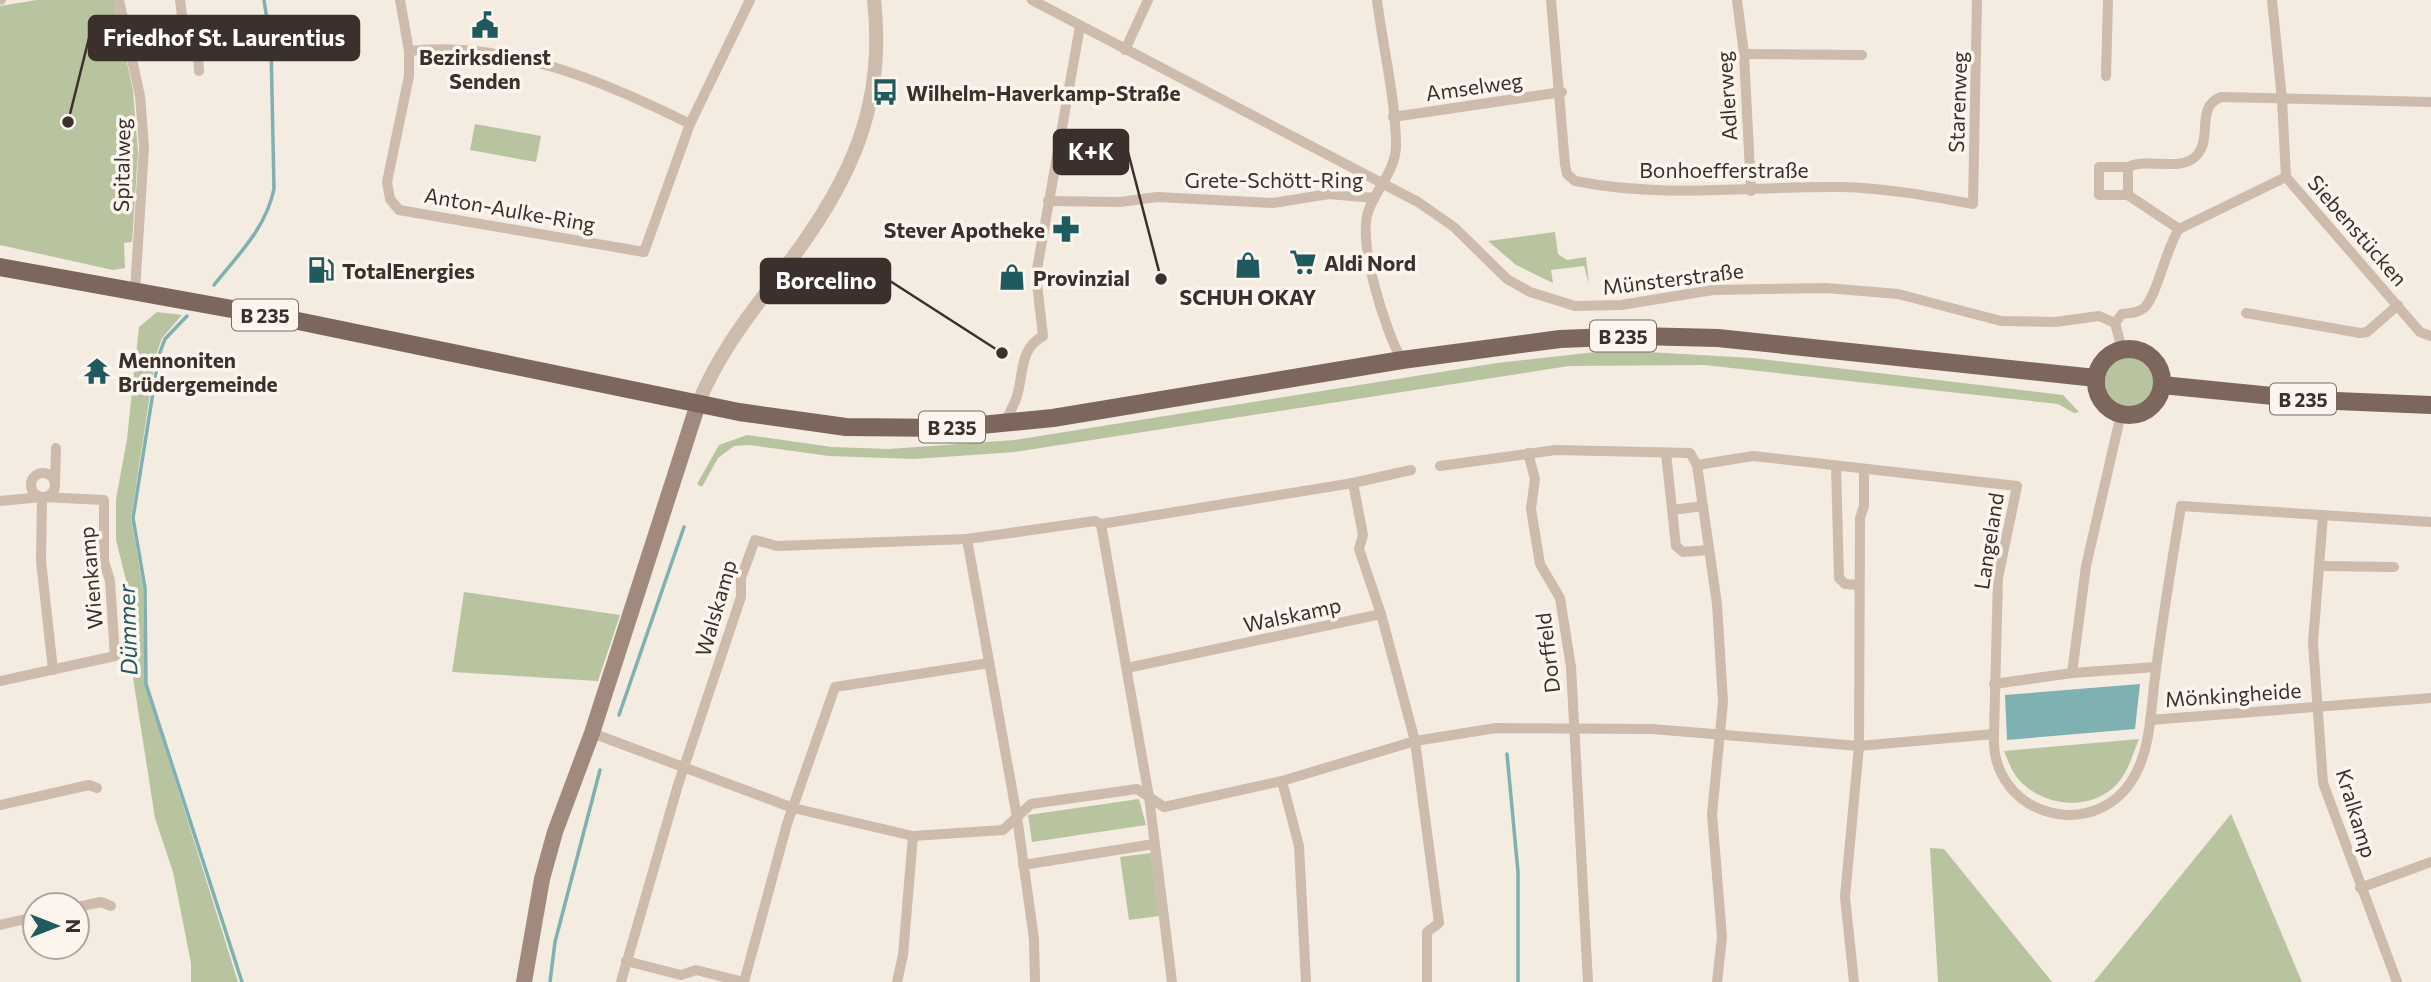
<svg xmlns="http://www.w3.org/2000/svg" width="2431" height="982" font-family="Commissioner,sans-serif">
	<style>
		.green { fill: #b8c4a0 }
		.water { fill: #7fb0b2 }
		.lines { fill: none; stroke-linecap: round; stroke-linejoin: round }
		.stream { stroke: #7fb0b2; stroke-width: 3.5 }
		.minor { stroke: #cdbbac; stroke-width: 10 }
		.tertiary { stroke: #cdbbac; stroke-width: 14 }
		.secondary { stroke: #a18a7d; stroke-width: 16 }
		.primary { stroke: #7d675c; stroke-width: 18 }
		.labels { text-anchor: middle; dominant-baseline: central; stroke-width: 7; stroke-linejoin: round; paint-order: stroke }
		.shield { fill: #fbf5ee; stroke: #756b66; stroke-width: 2 }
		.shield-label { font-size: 19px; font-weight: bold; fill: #3b302b }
		.poi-label { font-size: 21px; font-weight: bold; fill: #3b302b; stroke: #fbf5ee; text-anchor: start }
		.street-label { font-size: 21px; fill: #3b302b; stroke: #fbf5ee }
		.water-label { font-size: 23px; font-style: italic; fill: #1f5a5e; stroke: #fbf5ee }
		.leader { fill: none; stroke: #3b302b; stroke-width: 2.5 }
		.callout-dot { fill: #3b302b; stroke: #fbf5ee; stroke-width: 2.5 }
		.callout { fill: #3b302b; stroke: #3b302b; stroke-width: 2.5 }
		.callout-label { font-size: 23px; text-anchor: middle; font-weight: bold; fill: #fff }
	</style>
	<rect width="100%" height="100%" fill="#f4ebe1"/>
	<g class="green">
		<polygon points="37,0 114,0 133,91 138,152 132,242 124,243 125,268 113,270 0,245 0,6"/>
		<polygon points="475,124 541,136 536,162 470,150"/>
		<polygon points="1555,232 1558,254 1567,260 1586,257 1589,284 1584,266 1551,270 1553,283 1516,265 1488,241"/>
		<polygon points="157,312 182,315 162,338 156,355 131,518 143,588 145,684 238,982 191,982 191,963 173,872 155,818 129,652 130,596 116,540 116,499 127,439 139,327"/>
		<polygon points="1614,350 1752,358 2063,395 2079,412 2074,413 2058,404 1704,365 1569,366 1015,452 914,459 829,456 750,445 734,446 718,458 702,487 697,484 719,445 747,435 832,447 889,449 1015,440 1497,363"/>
		<circle cx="2130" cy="382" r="25"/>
		<polygon points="464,592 620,615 598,681 452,672"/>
		<path d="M2139,739C2133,754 2128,772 2117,784C2093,810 2049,808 2023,784C2013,775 2009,763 2004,751Z"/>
		<polygon points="1139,799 1146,825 1032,842 1028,815"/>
		<polygon points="2231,814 2302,982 2094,982"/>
		<polygon points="1930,848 1944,849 2052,982 1938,982"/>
		<polygon points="1151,853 1159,916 1129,920 1120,857"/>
	</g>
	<polygon class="water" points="2140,684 2135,729 2007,740 2005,695"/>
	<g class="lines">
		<g class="stream">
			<path d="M214,285C238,255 266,228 274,189L271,46L264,0"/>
			<polyline points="187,316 165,339 159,355 133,518 145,588 146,684 242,982"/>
			<polyline points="619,715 684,527"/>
			<polyline points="1507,754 1518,872 1518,982"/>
			<polyline points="550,982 555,942 600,770"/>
		</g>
		<g class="minor">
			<polyline points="0,0 1,0"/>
			<polyline points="119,0 140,96 144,147 135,291"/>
			<polyline points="180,0 184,31 196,31 199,71"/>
			<polyline points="400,0 409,51"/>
			<path d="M1032,0L1418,202L1454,227L1507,279L1530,292L1575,306L1621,305L1713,290L1826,288L1898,294L2001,321L2055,322L2099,316L2115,323L2122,314C2130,313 2138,313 2144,308C2157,296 2166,248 2179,229L2286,177"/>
			<path d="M1377,0C1383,47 1395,96 1396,143C1397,170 1376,188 1368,212C1358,244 1385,331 1402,360"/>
			<path d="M1551,0L1565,164L1567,174L1575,181C1667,199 1749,186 1841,187C1886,188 1929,196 1973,204L1977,0"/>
			<polyline points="1737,0 1744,54 1751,191"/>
			<polyline points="2272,0 2282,99 2286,177 2420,332 2431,336"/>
			<polyline points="1125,50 1148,0"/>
			<polyline points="1744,54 1862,55"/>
			<polyline points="2106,76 2108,0"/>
			<polyline points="1393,117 1562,92"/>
			<path d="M690,124C604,81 507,40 409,51V76L387,182L390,199L399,210L644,252L690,124L750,0"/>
			<path d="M2128,167H2099V195H2128V167C2149,157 2181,173 2197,155C2213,137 2195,107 2221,97L2431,102"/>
			<polyline points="2128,195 2179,229"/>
			<polyline points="1048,201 1120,202 1157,197 1273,203 1329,194 1374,198"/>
			<polyline points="2246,313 2360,333 2367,332 2398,305"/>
			<polyline points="2115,323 2122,349"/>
			<path d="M1004,423C1009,414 1014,406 1017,396C1024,373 1019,349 1043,336L1036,275L1080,26"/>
			<polyline points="1528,453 1535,479 1531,509 1540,564 1560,598 1571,667 1588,982"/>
			<polyline points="1666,453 1676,546 1683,552 1709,550"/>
			<polyline points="1697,465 1717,604 1723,702 1712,814 1722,937 1717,982"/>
			<polyline points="1836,466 1839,578 1845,584 1859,585"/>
			<circle cx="43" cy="485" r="12"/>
			<polyline points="55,482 56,448"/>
			<polyline points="1353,483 1363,535 1359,549 1381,614 1415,741 1439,923 1427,932 1427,982"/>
			<polyline points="42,497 41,561 53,670"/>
			<polyline points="0,501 42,497 104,500 104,561 110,581 115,656 0,681"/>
			<polyline points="1672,510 1703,506"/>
			<polyline points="2323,515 2313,643 2323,783 2397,982"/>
			<polyline points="1101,524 1149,797 1172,982"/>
			<polyline points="967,539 1017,817 1034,939 1035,982"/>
			<polyline points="2320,566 2394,567"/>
			<polyline points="1127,668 1381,614"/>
			<polyline points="2072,673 2086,566 2121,414"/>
			<polyline points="1994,684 2072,673 2156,667"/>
			<polyline points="2150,720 2431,698"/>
			<polyline points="592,733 793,808 913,836 1003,830 1031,804 1137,789 1164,807 1282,781 1415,741 1496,728 1652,729 1859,746 1994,734 1998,578 2017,486 1753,456 1697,465 1690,453 1556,450 1440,466"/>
			<path d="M1994,734C1989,819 2103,847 2138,769C2152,739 2151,702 2156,670C2163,615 2172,561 2181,506L2431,522"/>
			<polyline points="1282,781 1299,846 1306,982"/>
			<polyline points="0,805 89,785 97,788"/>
			<polyline points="1023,865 1154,844"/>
			<polyline points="2360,888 2431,862"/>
			<polyline points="77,907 101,902 111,906"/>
			<polyline points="0,925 35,917"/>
			<polyline points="626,961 681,975 696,970 744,982"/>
			<polyline points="621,982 678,785 741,597 741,578 755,540 777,546 967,539 1095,521 1101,524 1353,483 1411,470"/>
			<polyline points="744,982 787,824 835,687 989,663"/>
			<polyline points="897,982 903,955 913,836"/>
			<polyline points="1854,982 1845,897 1859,746 1860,518 1864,506 1864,469"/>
		</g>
		<path class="tertiary" d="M698,404C720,349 755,308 790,261C851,180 886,104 874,0"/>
		<polyline class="secondary" points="524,982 542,879 555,832 592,733 698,404"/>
		<g class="primary">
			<polyline points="0,267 298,321 739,412 846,427 950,428 1053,418 1402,360 1560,339 1636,336 1718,338 2096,378"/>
			<circle cx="2129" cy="382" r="33"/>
			<polyline points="2162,385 2313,400 2431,405"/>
		</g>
	</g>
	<defs>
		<symbol id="civic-bare" viewBox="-9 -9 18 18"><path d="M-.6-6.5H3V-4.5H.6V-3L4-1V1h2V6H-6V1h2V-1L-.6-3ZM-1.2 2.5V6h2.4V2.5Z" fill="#1f5a5e" stroke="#fbf5ee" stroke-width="2.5" paint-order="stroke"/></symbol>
		<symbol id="bus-bare" viewBox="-9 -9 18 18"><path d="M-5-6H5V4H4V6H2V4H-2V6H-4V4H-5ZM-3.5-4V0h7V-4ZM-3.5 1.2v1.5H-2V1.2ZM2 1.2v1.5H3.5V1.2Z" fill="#1f5a5e" stroke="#fbf5ee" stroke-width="2.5" paint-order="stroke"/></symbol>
		<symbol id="pharmacy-bare" viewBox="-9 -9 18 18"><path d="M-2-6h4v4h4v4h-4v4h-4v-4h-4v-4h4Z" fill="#1f5a5e" stroke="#fbf5ee" stroke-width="2.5" paint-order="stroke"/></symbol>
		<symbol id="supermarket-bare" viewBox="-9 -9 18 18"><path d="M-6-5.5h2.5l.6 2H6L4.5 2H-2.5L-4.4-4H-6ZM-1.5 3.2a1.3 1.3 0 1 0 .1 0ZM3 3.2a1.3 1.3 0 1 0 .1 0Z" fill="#1f5a5e" stroke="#fbf5ee" stroke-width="2.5" paint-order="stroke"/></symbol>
		<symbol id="shop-bare" viewBox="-9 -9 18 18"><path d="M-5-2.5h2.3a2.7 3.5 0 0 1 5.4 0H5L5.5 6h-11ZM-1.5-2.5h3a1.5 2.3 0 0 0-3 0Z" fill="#1f5a5e" stroke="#fbf5ee" stroke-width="2.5" paint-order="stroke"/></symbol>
		<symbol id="fuel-bare" viewBox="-9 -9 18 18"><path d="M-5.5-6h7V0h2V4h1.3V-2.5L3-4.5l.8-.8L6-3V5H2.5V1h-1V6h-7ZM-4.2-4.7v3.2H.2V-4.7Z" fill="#1f5a5e" stroke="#fbf5ee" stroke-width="2.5" paint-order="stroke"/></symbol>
		<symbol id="temple-bare" viewBox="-9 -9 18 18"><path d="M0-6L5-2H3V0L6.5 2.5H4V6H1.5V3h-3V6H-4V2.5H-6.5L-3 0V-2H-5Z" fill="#1f5a5e" stroke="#fbf5ee" stroke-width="2.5" paint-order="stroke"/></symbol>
	</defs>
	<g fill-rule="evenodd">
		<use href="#civic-bare" x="466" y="6" width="38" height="38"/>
		<use href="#bus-bare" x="866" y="73" width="38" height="38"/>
		<use href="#pharmacy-bare" x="1047" y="210" width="38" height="38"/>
		<use href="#supermarket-bare" x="1284" y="243" width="38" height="38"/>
		<use href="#shop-bare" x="1229" y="246" width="38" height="38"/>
		<use href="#fuel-bare" x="302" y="251" width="38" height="38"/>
		<use href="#shop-bare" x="993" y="258" width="38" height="38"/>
		<use href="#temple-bare" x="78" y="352" width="38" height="38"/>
	</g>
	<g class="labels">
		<g class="shield">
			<rect x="232" y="299.5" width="66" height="31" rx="5"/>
			<rect x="1590" y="320.5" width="66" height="31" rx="5"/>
			<rect x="2270" y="383.5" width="66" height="31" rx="5"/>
			<rect x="919" y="411.5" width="66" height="31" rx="5"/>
		</g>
		<g class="shield-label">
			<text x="265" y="315">B 235</text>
			<text x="1623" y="336">B 235</text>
			<text x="2303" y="399">B 235</text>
			<text x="952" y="427">B 235</text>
		</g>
		<g class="poi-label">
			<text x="485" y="56" text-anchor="middle">Bezirksdienst<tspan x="485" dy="24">Senden</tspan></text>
			<text x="906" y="92">Wilhelm-Haverkamp-Straße</text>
			<text x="1045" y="229" text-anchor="end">Stever Apotheke</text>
			<text x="1324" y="262">Aldi Nord</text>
			<text x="342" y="270">TotalEnergies</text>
			<text x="1033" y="277">Provinzial</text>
			<text x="1248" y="296" text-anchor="middle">SCHUH OKAY</text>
			<text x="118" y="359">Mennoniten<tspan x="118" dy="24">Brüdergemeinde</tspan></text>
		</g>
		<g class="street-label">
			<text transform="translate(1474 86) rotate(-8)">Amselweg</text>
			<text transform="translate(1726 96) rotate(-94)">Adlerweg</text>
			<text transform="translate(1957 102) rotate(-88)">Starenweg</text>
			<text transform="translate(121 165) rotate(-89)">Spitalweg</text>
			<text x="1724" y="169">Bonhoefferstraße</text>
			<text x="1274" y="179">Grete-Schött-Ring</text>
			<text transform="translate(510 209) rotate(10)">Anton-Aulke-Ring</text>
			<text transform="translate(2358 230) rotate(49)">Siebenstücken</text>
			<text transform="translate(1673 278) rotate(-7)">Münsterstraße</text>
			<text transform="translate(1988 541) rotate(-81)">Langeland</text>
			<text transform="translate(90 578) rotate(-95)">Wienkamp</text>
			<text transform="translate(715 608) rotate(-74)">Walskamp</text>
			<text transform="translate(1292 614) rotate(-12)">Walskamp</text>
			<text transform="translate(1547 653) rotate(-97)">Dorffeld</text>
			<text transform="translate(2233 694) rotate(-4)">Mönkingheide</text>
			<text transform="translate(2357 813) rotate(73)">Kralkamp</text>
		</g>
		<g class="water-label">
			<text transform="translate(127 630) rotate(-92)">Dümmer</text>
		</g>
	</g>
	<path class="leader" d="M68 122L89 38M1161 279L1128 152M1002 353L890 281"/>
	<g class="callout-dot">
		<circle cx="68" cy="122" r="7"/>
		<circle cx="1161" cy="279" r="7"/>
		<circle cx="1002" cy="353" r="7"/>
	</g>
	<g class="callout">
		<rect x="89" y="16" width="270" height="44" rx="7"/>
		<rect x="1054" y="130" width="74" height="44" rx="7"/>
		<rect x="761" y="259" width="129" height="44" rx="7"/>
	</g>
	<g class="callout-label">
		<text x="224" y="46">Friedhof St. Laurentius</text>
		<text x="1091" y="160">K+K</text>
		<text x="826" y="289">Borcelino</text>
	</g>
	<g transform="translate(56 926) rotate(90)"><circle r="33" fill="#fbf5ee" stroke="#aea6a0" stroke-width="2"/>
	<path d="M0-5L12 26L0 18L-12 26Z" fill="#1f5a5e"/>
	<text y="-10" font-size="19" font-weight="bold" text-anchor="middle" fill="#3b302b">N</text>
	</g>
</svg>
